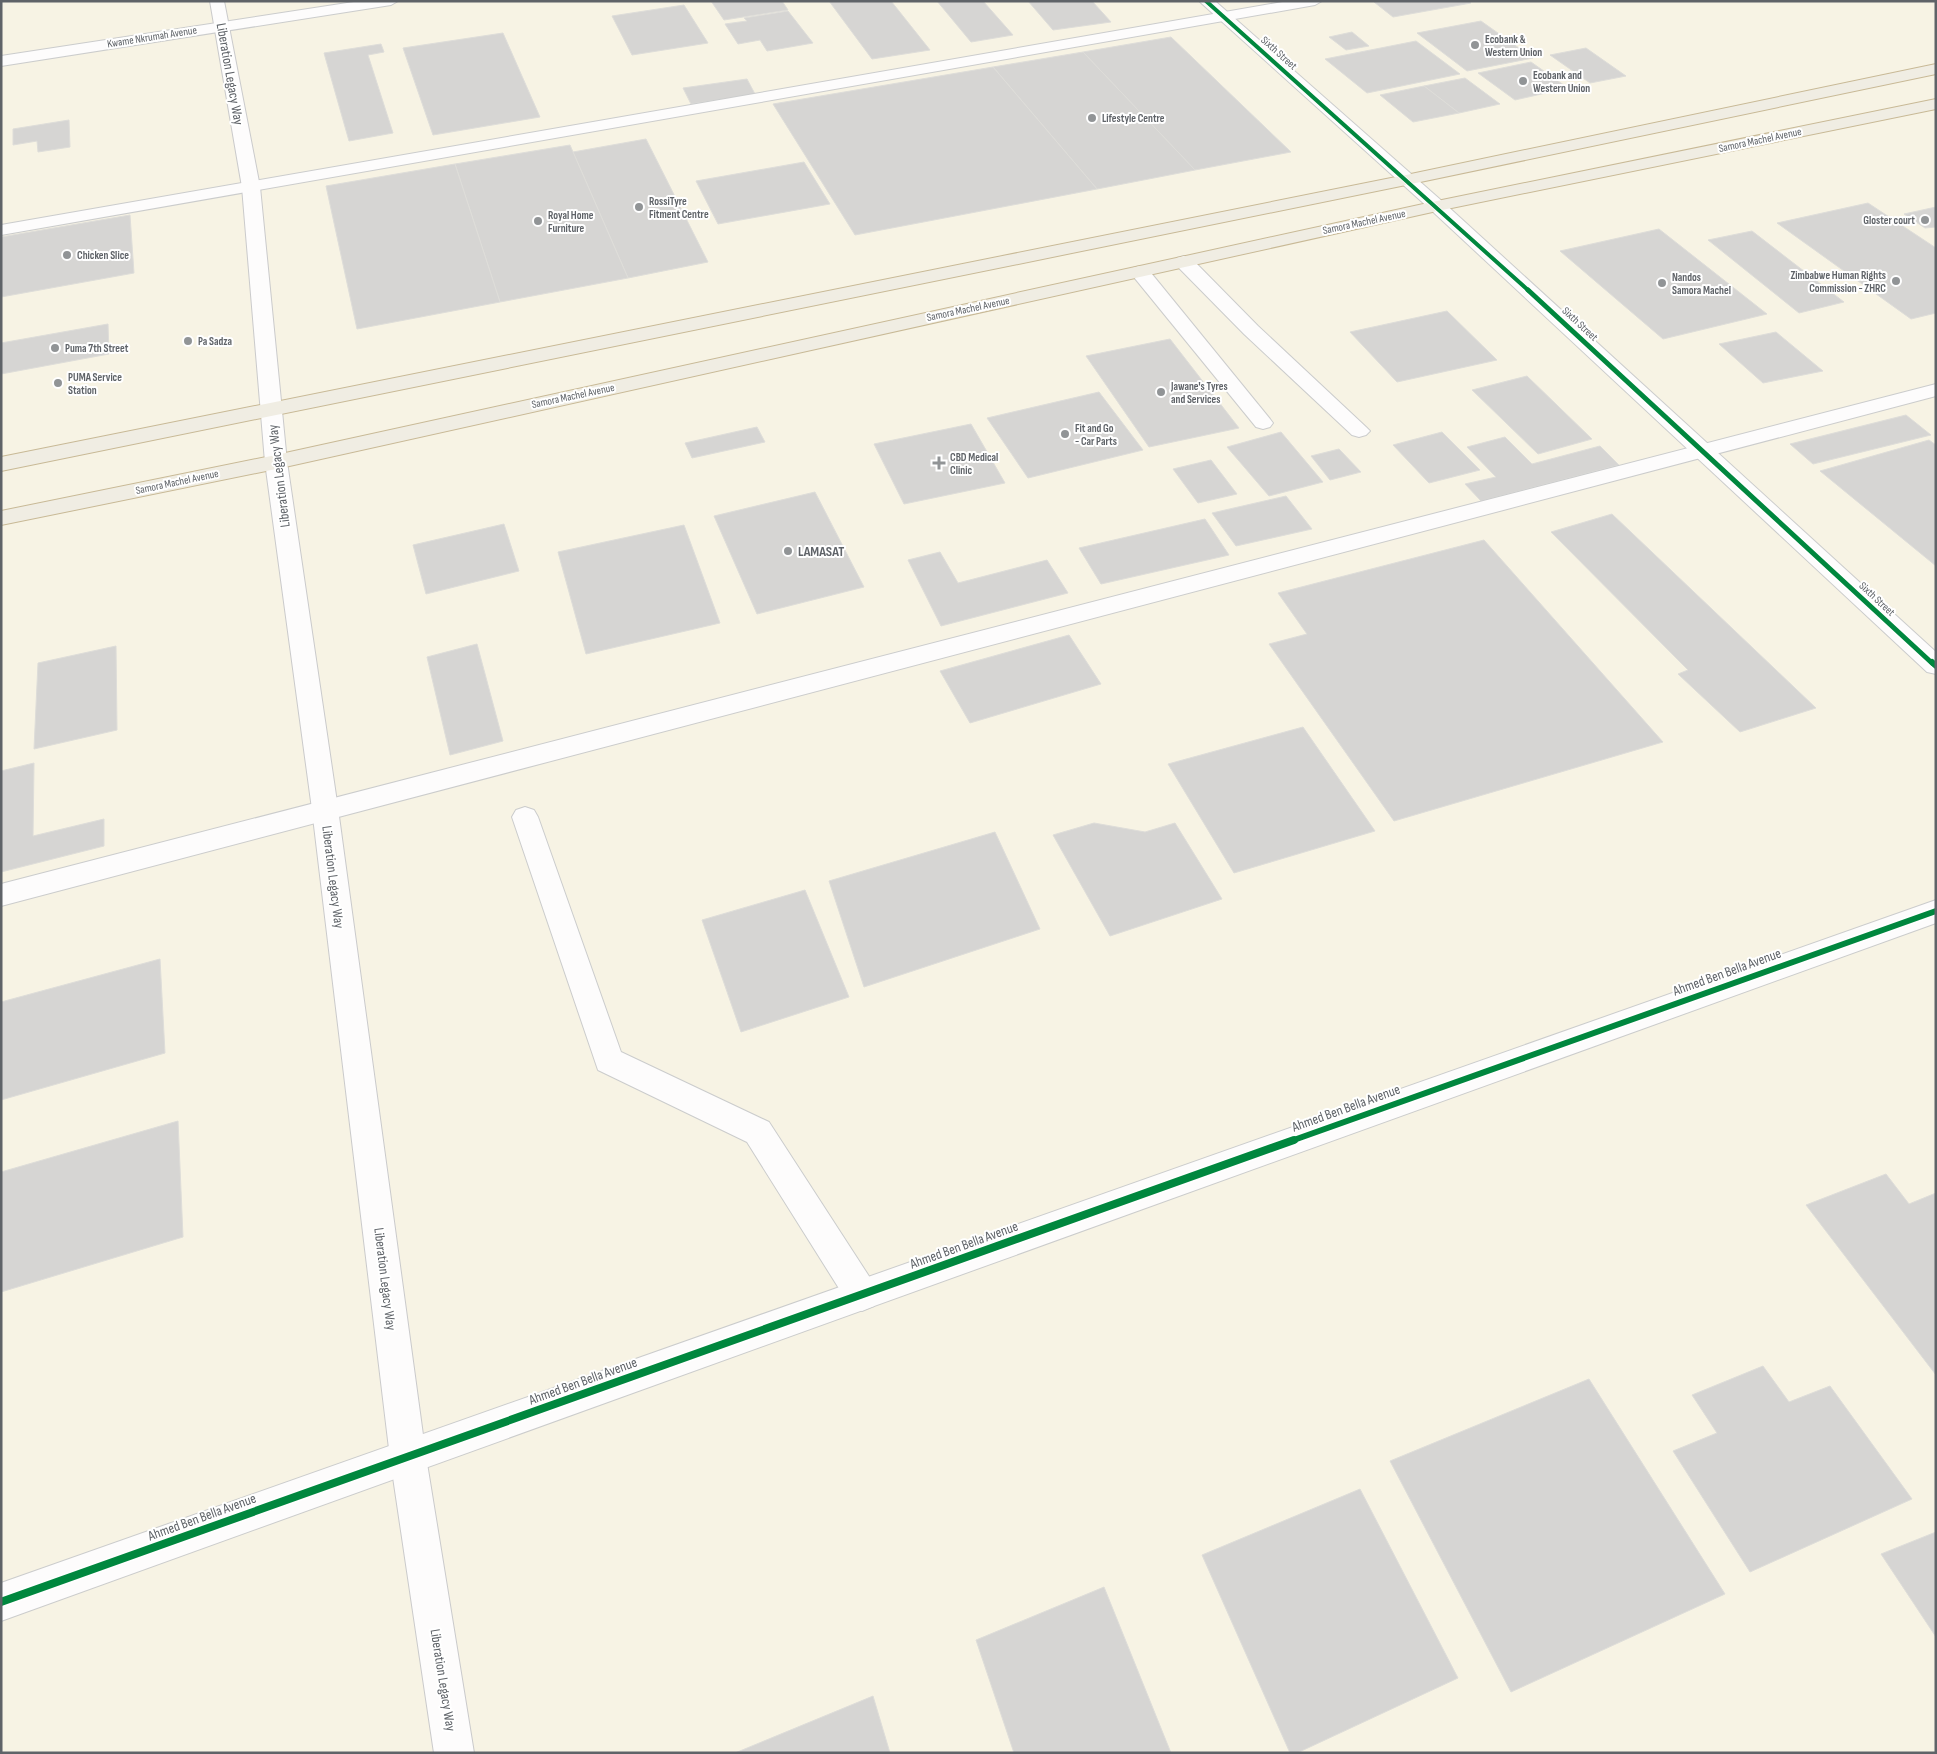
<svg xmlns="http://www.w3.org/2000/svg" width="1937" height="1754" font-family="'Sofia Sans Condensed',sans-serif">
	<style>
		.commercial { fill: #f7f3e4 }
		.building { fill: #d6d5d3; stroke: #deddd9 }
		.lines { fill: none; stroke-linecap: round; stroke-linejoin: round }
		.lane-casing { stroke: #cbcccc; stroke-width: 2 }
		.street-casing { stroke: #cbcccc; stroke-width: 2 }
		.secondary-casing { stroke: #cacacb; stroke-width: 2 }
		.highway-casing { stroke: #c8b996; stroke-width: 2 }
		.lane { fill: #fdfcfc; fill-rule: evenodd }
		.street { fill: #fdfcfc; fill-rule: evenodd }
		.secondary { fill: #fdfcfc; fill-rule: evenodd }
		.highway { fill: #f0ede3; fill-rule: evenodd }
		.cycleway-far3-casing { stroke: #fff; stroke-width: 5.5 }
		.cycleway-far2-casing { stroke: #fff; stroke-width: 8 }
		.cycleway-far1-casing { stroke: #fff; stroke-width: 9 }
		.cycleway-casing { stroke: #fff; stroke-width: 11 }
		.cycleway-far3 { stroke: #00873e; stroke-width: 4 }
		.cycleway-far2 { stroke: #00873e; stroke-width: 5 }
		.cycleway-far1 { stroke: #00873e; stroke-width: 6 }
		.cycleway { stroke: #00873e; stroke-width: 8 }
		.poi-dot { fill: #919496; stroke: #fff; stroke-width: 2 }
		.labels { text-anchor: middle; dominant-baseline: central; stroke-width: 4; stroke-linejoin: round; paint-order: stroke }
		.far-street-label { font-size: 11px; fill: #5f6368; stroke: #fff }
		.far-poi-label { font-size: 11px; font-weight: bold; fill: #5f6368; stroke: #fff; text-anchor: start }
		.street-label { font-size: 14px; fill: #5f6368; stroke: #fff }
		.poi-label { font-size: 14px; font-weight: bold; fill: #5f6368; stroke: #fff; text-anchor: start }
	</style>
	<rect width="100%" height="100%" fill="#efeeea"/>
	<rect class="commercial" x="1" y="1" width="1935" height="1752"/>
	<g class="building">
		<polygon points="711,1 782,1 788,10 724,20"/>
		<polygon points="829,1 891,1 930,50 872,59"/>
		<polygon points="937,1 983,1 1013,35 971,42"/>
		<polygon points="1028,1 1092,1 1111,22 1053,30"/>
		<polygon points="1469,1 1471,3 1393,17 1374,2"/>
		<polygon points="684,5 708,43 632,55 612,16"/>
		<polygon points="788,11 813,43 767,51 760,40 738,44 725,24 747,21 744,18"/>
		<polygon points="1481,21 1533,58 1467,71 1417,33"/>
		<polygon points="1352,32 1369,46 1346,50 1329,37"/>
		<polygon points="503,33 540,117 433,135 403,48"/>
		<polygon points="1171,37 1291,152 1195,170 1083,52"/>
		<polygon points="1416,41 1460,74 1367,93 1325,59"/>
		<polygon points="381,44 384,52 368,55 393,133 349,141 324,53"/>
		<polygon points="1586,48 1626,76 1590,83 1550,55"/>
		<polygon points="1083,52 1195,170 1097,189 993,67"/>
		<polygon points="1531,62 1568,88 1515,100 1478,73"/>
		<polygon points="993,67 1097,189 855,235 773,104"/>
		<polygon points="1465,78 1500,104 1459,113 1424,86"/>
		<polygon points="747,79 755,94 691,104 683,88"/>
		<polygon points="1424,86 1459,113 1413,122 1380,95"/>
		<polygon points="69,120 70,147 38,152 37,141 13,145 13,129"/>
		<polygon points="646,139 708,262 628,278 573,152"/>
		<polygon points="570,145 628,278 500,302 455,164"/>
		<polygon points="804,162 830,204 718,224 696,181"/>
		<polygon points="455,164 500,302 357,329 326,186"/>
		<polygon points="1868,203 1936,248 1936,313 1911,319 1777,223"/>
		<polygon points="1936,207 1936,227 1925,228 1904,214"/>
		<polygon points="130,215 134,273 1,297 1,237"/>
		<polygon points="1659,229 1767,314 1663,339 1560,251"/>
		<polygon points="1752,231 1844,302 1799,313 1708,240"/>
		<polygon points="1447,311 1497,360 1397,382 1350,332"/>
		<polygon points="108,324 109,354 1,374 1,343"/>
		<polygon points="1776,332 1823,371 1763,383 1719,344"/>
		<polygon points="1170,339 1239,428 1149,447 1086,356"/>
		<polygon points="1527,376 1592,439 1538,454 1472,390"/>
		<polygon points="1099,392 1143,450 1028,478 987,418"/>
		<polygon points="1906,415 1931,435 1813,464 1790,444"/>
		<polygon points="971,424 1005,483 904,504 874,444"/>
		<polygon points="757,427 765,442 692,458 685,443"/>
		<polygon points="1281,432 1323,482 1269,496 1227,447"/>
		<polygon points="1442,432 1480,470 1429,483 1393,445"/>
		<polygon points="1505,437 1532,464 1600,446 1619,465 1481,501 1465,484 1496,477 1467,447"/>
		<polygon points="1929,440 1936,445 1936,566 1820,471"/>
		<polygon points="1339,449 1361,472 1330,480 1311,456"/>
		<polygon points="1211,460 1237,494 1198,503 1173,469"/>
		<polygon points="815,492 864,587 757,614 714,516"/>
		<polygon points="1286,496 1312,529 1236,546 1212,513"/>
		<polygon points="1612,514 1816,708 1740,732 1678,674 1688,670 1551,532"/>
		<polygon points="1205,519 1229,555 1101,584 1079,548"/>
		<polygon points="504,524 519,571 426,594 413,545"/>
		<polygon points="684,525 720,623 586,654 558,552"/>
		<polygon points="1484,540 1663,742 1394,821 1269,644 1307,634 1278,593"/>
		<polygon points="940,552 958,583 1047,560 1068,593 941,626 908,560"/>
		<polygon points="1069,635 1101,684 970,723 940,671"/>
		<polygon points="477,644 503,741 450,755 427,657"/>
		<polygon points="116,646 117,730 34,749 38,663"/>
		<polygon points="1303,727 1375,831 1234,873 1168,764"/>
		<polygon points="34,763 33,836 104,819 104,846 1,872 1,771"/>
		<polygon points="1094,823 1145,832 1175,823 1222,899 1110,936 1053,835"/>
		<polygon points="995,832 1040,929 864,987 829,881"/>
		<polygon points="805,890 849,997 741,1032 702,920"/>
		<polygon points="160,959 165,1053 1,1100 1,1002"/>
		<polygon points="178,1121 183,1237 1,1292 1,1172"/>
		<polygon points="1886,1174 1909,1204 1936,1193 1936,1375 1806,1205"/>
		<polygon points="1763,1366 1789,1402 1830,1386 1912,1499 1750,1572 1673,1451 1717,1433 1692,1395"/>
		<polygon points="1589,1379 1725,1594 1511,1692 1390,1461"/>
		<polygon points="1360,1489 1458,1678 1297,1753 1290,1753 1202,1555"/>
		<polygon points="1936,1532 1936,1637 1881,1554"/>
		<polygon points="1104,1587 1171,1753 1014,1753 976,1640"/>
		<polygon points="873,1696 890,1753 735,1753"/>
	</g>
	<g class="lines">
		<defs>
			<g id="lane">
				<polygon points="1288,1 1322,1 1315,5 1,235 1,225"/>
				<polygon points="1184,256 1191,258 1258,326 1366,427 1370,431 1366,435 1359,437 1352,435 1244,334 1177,266 1175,262 1177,258"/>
				<polygon points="1140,266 1147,268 1270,419 1273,423 1270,427 1263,429 1256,427 1133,276 1131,272 1133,268"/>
				<polygon points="1936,384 1936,396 1,906 1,884"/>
				<polygon points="525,807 534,810 538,817 621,1052 769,1122 874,1284 879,1295 874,1306 862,1311 850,1306 747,1142 598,1070 512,817 516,810"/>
			</g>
			<g id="street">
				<polygon points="360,1 398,1 391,5 1,66 1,56"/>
				<polygon points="1199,1 1215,1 1443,202 1936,652 1936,674 1927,672 1431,210"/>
				<polygon points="1936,900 1936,923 1,1621 1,1583"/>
			</g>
			<polygon id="secondary" points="210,1 224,1 260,187 287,462 338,809 426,1457 474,1753 434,1753 390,1457 312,809 265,462 242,187"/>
			<g id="highway">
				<polygon points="1936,64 1936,74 1406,185 1,471 1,457 1406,175"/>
				<polygon points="1936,99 1936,109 1437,211 276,469 1,525 1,511 276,455 1437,201"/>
			</g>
		</defs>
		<use href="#lane" class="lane-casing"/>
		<use href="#street" class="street-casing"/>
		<use href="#secondary" class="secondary-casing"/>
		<use href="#highway" class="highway-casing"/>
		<use href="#lane" class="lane"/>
		<use href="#street" class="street"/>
		<use href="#secondary" class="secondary"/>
		<use href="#highway" class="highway"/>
		<defs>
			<polyline id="cycleway-far3" points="1206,1 1529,291"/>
			<polyline id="cycleway-far2" points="1528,290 1933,664"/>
			<g id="cycleway-far1">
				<polyline points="1932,662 1936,666"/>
				<polyline points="1291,1141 1936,911"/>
			</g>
			<polyline id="cycleway" points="1,1602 1294,1140"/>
		</defs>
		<use href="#cycleway-far3" class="cycleway-far3-casing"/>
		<use href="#cycleway-far2" class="cycleway-far2-casing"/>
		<use href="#cycleway-far1" class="cycleway-far1-casing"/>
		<use href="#cycleway" class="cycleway-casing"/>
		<use href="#cycleway-far3" class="cycleway-far3"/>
		<use href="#cycleway-far2" class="cycleway-far2"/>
		<use href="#cycleway-far1" class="cycleway-far1"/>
		<use href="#cycleway" class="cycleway"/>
	</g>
	<g class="poi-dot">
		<circle cx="1475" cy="45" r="5"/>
		<circle cx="1523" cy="81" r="5"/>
		<circle cx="1092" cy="118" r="5"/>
		<circle cx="639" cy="207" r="5"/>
		<circle cx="1925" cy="220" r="5"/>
		<circle cx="538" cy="221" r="5"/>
		<circle cx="67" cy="255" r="5"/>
		<circle cx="1896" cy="281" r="5"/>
		<circle cx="1662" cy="283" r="5"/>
		<circle cx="188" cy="341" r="5"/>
		<circle cx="55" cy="348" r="5"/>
		<circle cx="58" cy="383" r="5"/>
		<circle cx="1161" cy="392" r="5"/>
		<circle cx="1065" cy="434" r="5"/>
		<path d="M936.5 455.5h5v5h5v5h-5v5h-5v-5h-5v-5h5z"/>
		<circle cx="788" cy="551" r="5"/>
	</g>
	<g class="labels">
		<g class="far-street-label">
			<text transform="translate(152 37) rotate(-9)">Kwame Nkrumah Avenue</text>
			<text transform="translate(1279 53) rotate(42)">Sixth Street</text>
			<text transform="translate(1760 140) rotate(-12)">Samora Machel Avenue</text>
			<text transform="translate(1364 222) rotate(-12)">Samora Machel Avenue</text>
			<text transform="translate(968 309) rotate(-12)">Samora Machel Avenue</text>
			<text transform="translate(1580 324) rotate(43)">Sixth Street</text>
			<text transform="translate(573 396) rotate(-12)">Samora Machel Avenue</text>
			<text transform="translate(177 482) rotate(-12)">Samora Machel Avenue</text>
			<text transform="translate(1877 599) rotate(43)">Sixth Street</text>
		</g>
		<g class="far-poi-label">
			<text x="1485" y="39">Ecobank &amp;<tspan x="1485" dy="13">Western Union</tspan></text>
			<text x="1533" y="75">Ecobank and<tspan x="1533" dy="13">Western Union</tspan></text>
			<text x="1102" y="118">Lifestyle Centre</text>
			<text x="649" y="201">RossiTyre<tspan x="649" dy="13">Fitment Centre</tspan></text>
			<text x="548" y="215">Royal Home<tspan x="548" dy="13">Furniture</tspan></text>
			<text x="1915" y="220" text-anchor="end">Gloster court</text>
			<text x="77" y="255">Chicken Slice</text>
			<text x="1886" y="275" text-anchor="end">Zimbabwe Human Rights<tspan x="1886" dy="13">Commission - ZHRC</tspan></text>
			<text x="1672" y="277">Nandos<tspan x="1672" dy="13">Samora Machel</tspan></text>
			<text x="198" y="341">Pa Sadza</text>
			<text x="65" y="348">Puma 7th Street</text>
			<text x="68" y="377">PUMA Service<tspan x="68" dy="13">Station</tspan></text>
			<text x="1171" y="386">Jawane's Tyres<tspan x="1171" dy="13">and Services</tspan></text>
			<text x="1075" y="428">Fit and Go<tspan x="1075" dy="13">- Car Parts</tspan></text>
			<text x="950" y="457">CBD Medical<tspan x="950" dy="13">Clinic</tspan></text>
		</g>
		<g class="street-label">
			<text transform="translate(230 74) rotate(80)">Liberation Legacy Way</text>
			<text transform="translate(279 476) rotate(-97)">Liberation Legacy Way</text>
			<text transform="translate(333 877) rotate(83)">Liberation Legacy Way</text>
			<text transform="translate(1727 972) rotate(-20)">Ahmed Ben Bella Avenue</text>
			<text transform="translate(1346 1108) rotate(-20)">Ahmed Ben Bella Avenue</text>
			<text transform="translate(964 1245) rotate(-20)">Ahmed Ben Bella Avenue</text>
			<text transform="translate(385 1279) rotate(83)">Liberation Legacy Way</text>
			<text transform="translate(583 1381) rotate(-20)">Ahmed Ben Bella Avenue</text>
			<text transform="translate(202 1517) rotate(-20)">Ahmed Ben Bella Avenue</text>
			<text transform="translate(443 1680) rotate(81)">Liberation Legacy Way</text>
		</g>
		<g class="poi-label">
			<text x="798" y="551">LAMASAT</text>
		</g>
	</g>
	<rect width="1937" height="1754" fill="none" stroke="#5f6368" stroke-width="5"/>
</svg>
